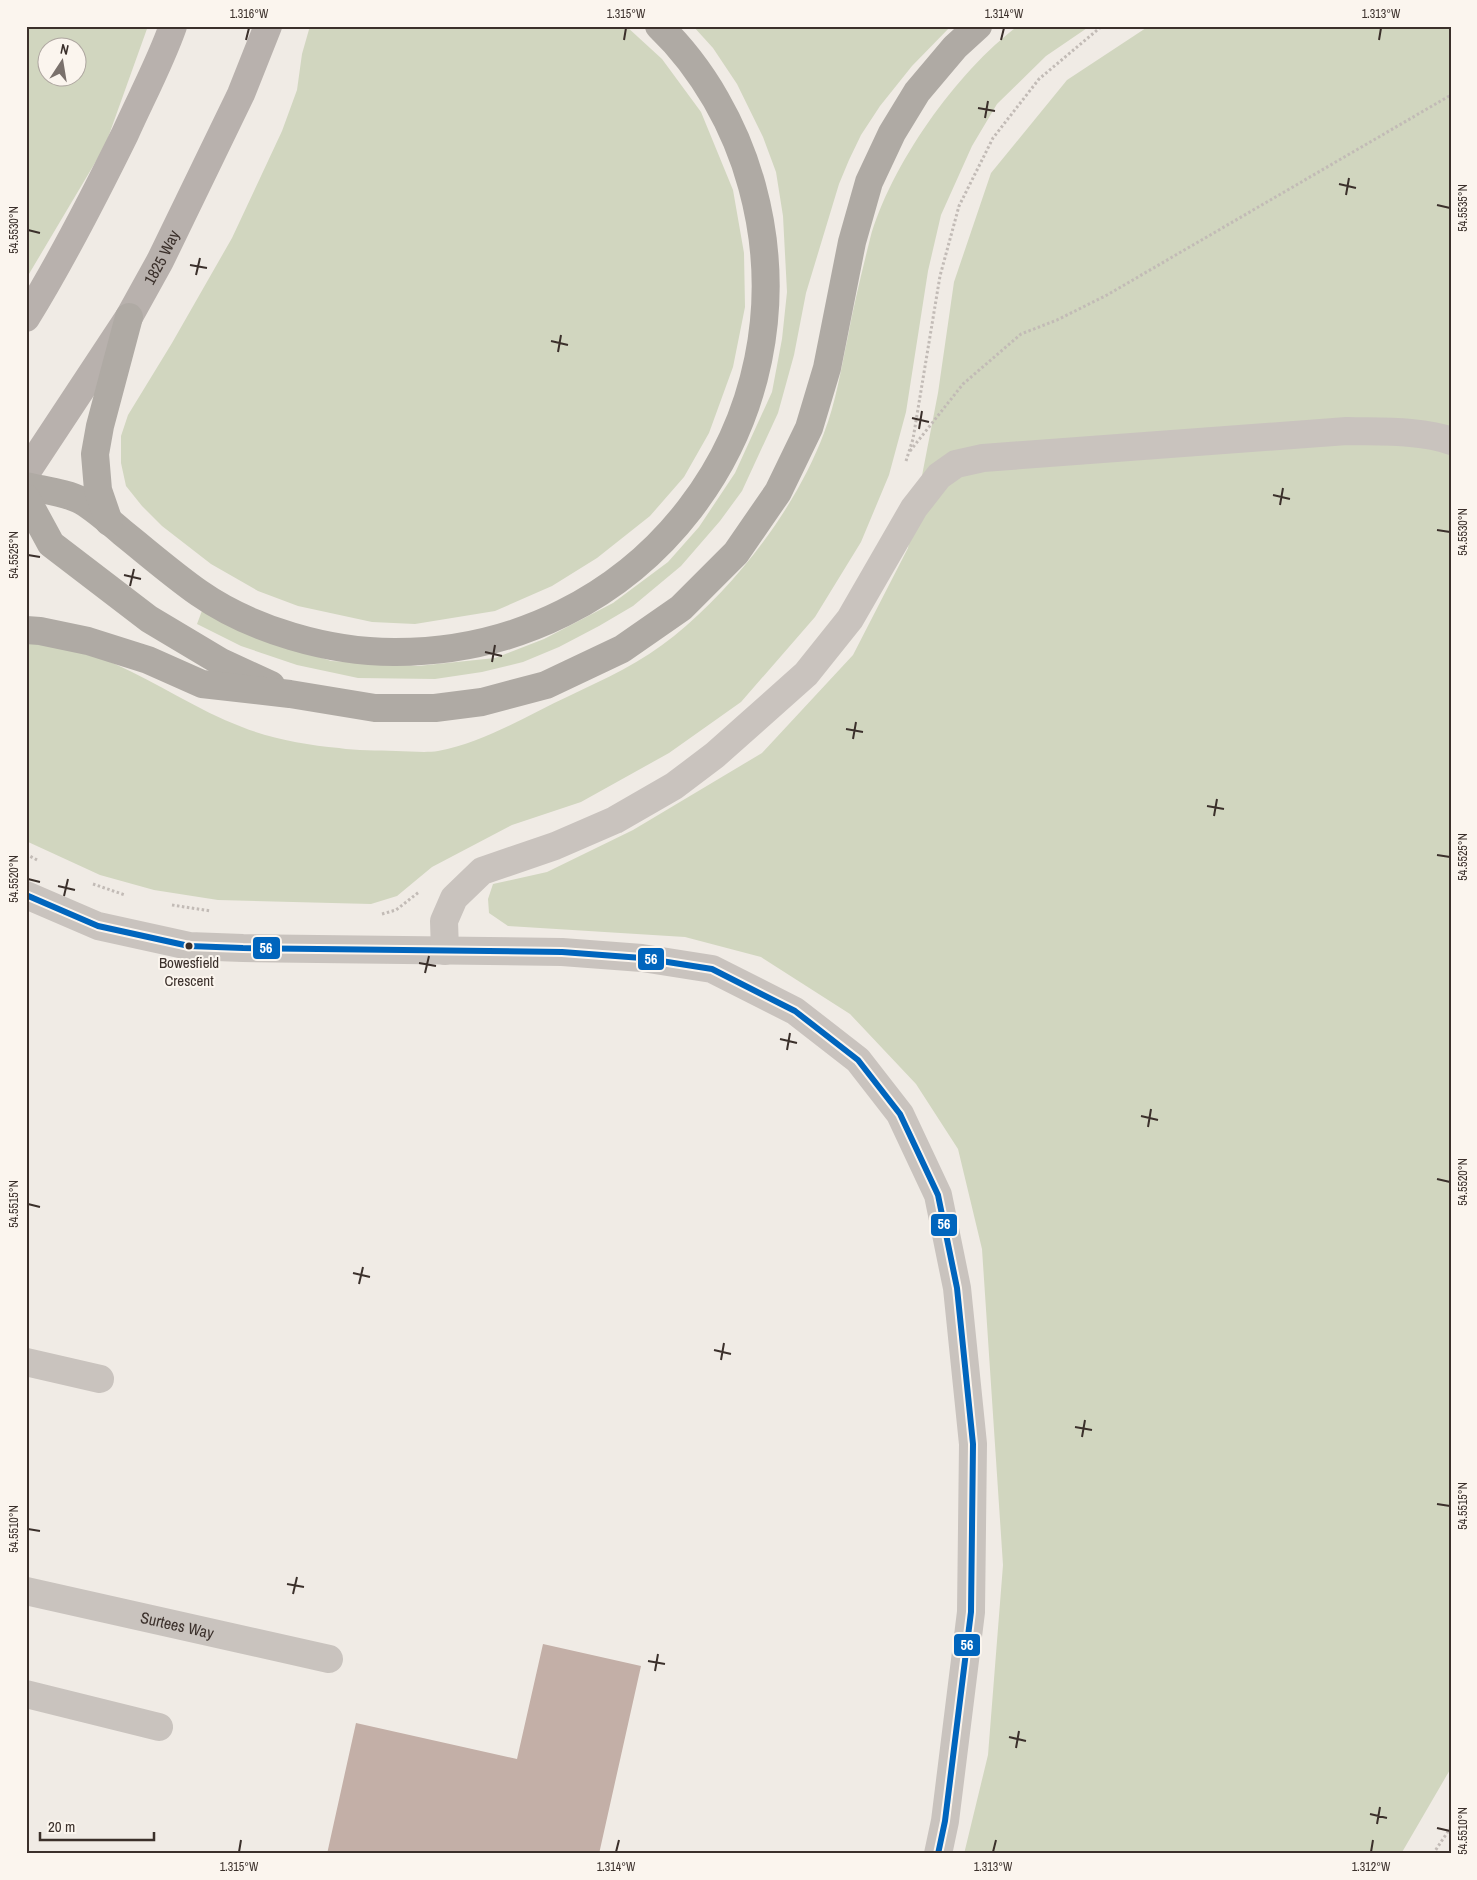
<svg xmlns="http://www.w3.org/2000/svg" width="1477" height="1880" font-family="'Archivo Narrow',sans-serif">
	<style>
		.green { fill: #d1d6bf; fill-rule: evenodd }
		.building { fill: #c3afa7 }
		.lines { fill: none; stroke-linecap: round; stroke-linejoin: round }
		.path { stroke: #c2bbb6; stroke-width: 3; stroke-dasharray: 2.5 2.5; stroke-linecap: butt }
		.minor { stroke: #c9c3be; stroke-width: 28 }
		.major { stroke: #b8b1ad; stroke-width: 28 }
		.highway { stroke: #afaaa4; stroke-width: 28 }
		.bus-1-casing { stroke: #fbf5ee; stroke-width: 10 }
		.bus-1 { stroke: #0065bd; stroke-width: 6 }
		.ticks { fill: none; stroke: #3b302b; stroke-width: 2 }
		.bus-dot { fill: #3b302b; stroke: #fbf5ee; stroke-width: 2 }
		.labels { text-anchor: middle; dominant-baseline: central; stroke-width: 4; stroke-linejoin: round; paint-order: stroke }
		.bus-label { font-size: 15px; fill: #3b302b; stroke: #fbf5ee }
		.street-label { font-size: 16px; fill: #3b302b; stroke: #fbf5ee }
		.line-badge { stroke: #fbf5ee; stroke-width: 2 }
		.badge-label { font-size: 14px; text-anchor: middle; font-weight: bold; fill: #fff }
		.neatline { fill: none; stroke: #3b302b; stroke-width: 2 }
		.ticks-label { font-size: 12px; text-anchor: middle; fill: #3b302b }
	</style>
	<rect width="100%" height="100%" fill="#f0ebe5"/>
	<g class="green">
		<path d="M26,26H148L105,146L26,279ZM48,48H78V78H48Z"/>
		<polygon points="310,26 626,26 662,59 701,112 733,190 744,253 745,307 733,367 709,433 684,477 650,516 597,558 552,586 495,611 415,624 372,622 298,606 258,591 211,564 162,526 142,506 126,486 121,463 121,436 128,415 172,343 232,238 282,131 297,90 302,54"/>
		<polygon points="693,26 951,26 912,66 880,106 861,135 849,160 839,184 806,293 794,355 778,413 742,491 720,521 681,566 633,606 599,626 559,647 523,662 482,672 435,679 358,678 297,665 241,646 197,624 203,608 246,632 331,661 418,666 495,658 544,639 613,603 668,562 699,527 735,473 772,392 782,339 787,292 783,216 776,172 763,137 737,84 713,48"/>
		<path d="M1018,26H1090L1046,56L997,104L972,146L941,215L928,271L906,412L889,475L861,542L815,617L741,702L669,753L581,802L512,825L432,867L397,896L371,904L218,900L154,890L100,875L26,841V638C57,644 86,651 115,664C158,683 197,710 242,727C272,739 307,745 339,748C357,751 377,750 396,751C409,751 425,753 438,751C485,742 526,716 569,696C605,679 642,662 674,636C736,586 796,508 824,433C836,402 841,369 848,336C854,304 862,271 870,239C890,166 957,71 1018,26Z"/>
		<polygon points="1149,26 1451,26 1451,1768 1401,1854 964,1854 988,1755 1003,1565 982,1249 958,1149 916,1084 850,1014 761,957 685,937 508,926 489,913 488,899 493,884 547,872 633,830 762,753 853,655 908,548 938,393 954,282 991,173 1067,80"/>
	</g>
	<polygon class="building" points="543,1644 641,1666 599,1854 327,1854 356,1723 517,1759"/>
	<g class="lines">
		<g class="path">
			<polyline points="910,451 963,384 1021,334 1057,320 1107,295 1451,95"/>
			<polyline points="906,461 913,439 940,276 959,206 993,138 1039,79 1102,26"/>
			<polyline points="26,854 39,861"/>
			<polyline points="93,884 125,895"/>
			<polyline points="172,905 211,911"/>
			<polyline points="382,914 396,910 419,892"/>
			<polyline points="1433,1854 1451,1827"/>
		</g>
		<g class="minor">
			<polyline points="26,895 98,926 189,946 243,948 562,952 642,958 712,969 795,1011 858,1060 900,1114 938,1195 957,1288 973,1444 971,1612 945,1821 938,1854"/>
			<path d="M445,951L444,921L454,898L482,871L555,846L615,820L674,786L715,755L806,674L850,619L914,508L939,476L956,464L983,458L1347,431C1377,432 1423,430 1451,441"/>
			<polyline points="26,1362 100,1379"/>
			<path id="s1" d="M26,1591L329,1659"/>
			<polyline points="26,1694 159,1727"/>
		</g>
		<g class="major">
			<path d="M26,318C63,258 94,197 125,134C141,98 160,63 173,26"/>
			<path id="s2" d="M26,473L129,317L160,261L241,94L268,26"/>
		</g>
		<g class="highway">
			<path d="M26,486C42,490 68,493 82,501C97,510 110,522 123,533C148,553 172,574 199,593C252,630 329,652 394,652C641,653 817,424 752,186C736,127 703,68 659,26"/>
			<polyline points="26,498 51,544 149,619 221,662 271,685"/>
			<polyline points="109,522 98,490 95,454 100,426 129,317"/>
			<polyline points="26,630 40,631 88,641 148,660 202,684 290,694 375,708 435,708 482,702 546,685 622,649 681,608 736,553 778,492 809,428 827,368 852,242 869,182 892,133 917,92 955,47 978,26"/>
		</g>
		<defs>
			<polyline id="bus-1" points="26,895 98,926 189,946 243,948 562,952 642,958 712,969 795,1011 858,1060 900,1114 938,1195 957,1288 973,1444 971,1612 945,1821 938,1854"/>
		</defs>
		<use href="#bus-1" class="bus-1-casing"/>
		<use href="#bus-1" class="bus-1"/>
	</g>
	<path class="ticks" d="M246,40L249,28M624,40L626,28M1001,40L1004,28M1379,40L1381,28M978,108L995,111M985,118L988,101M1339,184L1356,188M1346,195L1349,178M1437,205L1450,208M28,230L40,233M190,265L207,268M196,275L200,258M551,341L568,345M558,352L561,335M912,418L929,422M919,429L922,411M1273,495L1290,499M1280,505L1283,488M1437,530L1450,532M28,555L40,557M124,575L141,579M130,586L134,569M485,652L502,656M492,662L495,645M846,729L863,732M853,739L856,722M1207,806L1224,809M1214,816L1217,799M1437,855L1450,857M28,879L40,882M58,886L75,890M64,896L68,879M419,963L436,966M425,973L429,956M780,1039L797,1043M787,1050L790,1033M1141,1116L1158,1120M1148,1127L1151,1109M1437,1179L1450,1182M28,1204L40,1207M353,1273L370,1277M359,1284L363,1267M714,1350L731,1354M721,1360L724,1343M1075,1427L1092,1430M1082,1437L1085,1420M1437,1504L1450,1506M28,1529L40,1531M287,1584L304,1587M293,1594L297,1577M648,1661L665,1664M655,1671L658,1654M1009,1737L1026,1741M1016,1748L1019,1731M1370,1814L1387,1818M1377,1824L1380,1807M1437,1828L1450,1831M239,1852L241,1840M616,1852L619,1840M993,1852L996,1840M1371,1852L1373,1840"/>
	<circle class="bus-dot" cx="189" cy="946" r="4.5"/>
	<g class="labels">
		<g class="bus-label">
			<text x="189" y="962">Bowesfield<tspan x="189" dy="18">Crescent</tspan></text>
		</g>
		<g class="street-label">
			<text stroke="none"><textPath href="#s2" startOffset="255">1825 Way</textPath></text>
			<text stroke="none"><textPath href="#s1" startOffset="155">Surtees Way</textPath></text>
		</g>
	</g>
	<g class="line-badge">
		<rect x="252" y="936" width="29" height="24" rx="5" fill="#0065bd"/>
		<rect x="637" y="947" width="28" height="24" rx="5" fill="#0065bd"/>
		<rect x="930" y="1213" width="28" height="24" rx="5" fill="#0065bd"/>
		<rect x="953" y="1633" width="28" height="24" rx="5" fill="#0065bd"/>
	</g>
	<g class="badge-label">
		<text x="266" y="953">56</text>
		<text x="651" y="964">56</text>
		<text x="944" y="1229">56</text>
		<text x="967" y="1650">56</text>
	</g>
	<rect width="1477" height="1880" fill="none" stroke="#fbf5ee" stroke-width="55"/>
	<g transform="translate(62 62) rotate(12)"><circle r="24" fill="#fbf5ee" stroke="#aea6a0"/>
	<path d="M0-4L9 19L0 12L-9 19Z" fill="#7a716c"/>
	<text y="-8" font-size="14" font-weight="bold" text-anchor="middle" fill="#3b302b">N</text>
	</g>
	<path d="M40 1832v8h114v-8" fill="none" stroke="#3b302b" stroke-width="2.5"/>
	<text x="48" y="1832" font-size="15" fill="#3b302b" stroke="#fbf5ee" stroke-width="4" paint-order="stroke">20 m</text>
	<rect x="28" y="28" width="1422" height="1824" class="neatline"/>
	<g class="ticks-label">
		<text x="249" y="18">1.316°W</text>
		<text x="626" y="18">1.315°W</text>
		<text x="1004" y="18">1.314°W</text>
		<text x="1381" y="18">1.313°W</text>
		<text transform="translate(1463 208) rotate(-90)" y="4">54.5535°N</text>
		<text transform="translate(14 230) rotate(-90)" y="4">54.5530°N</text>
		<text transform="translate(1463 532) rotate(-90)" y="4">54.5530°N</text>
		<text transform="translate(14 555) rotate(-90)" y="4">54.5525°N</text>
		<text transform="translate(1463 857) rotate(-90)" y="4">54.5525°N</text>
		<text transform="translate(14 879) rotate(-90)" y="4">54.5520°N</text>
		<text transform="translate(1463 1182) rotate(-90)" y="4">54.5520°N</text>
		<text transform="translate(14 1204) rotate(-90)" y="4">54.5515°N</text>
		<text transform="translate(1463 1506) rotate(-90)" y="4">54.5515°N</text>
		<text transform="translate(14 1529) rotate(-90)" y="4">54.5510°N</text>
		<text transform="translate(1463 1831) rotate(-90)" y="4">54.5510°N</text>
		<text x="239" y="1871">1.315°W</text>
		<text x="616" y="1871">1.314°W</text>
		<text x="993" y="1871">1.313°W</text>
		<text x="1371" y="1871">1.312°W</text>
	</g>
</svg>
